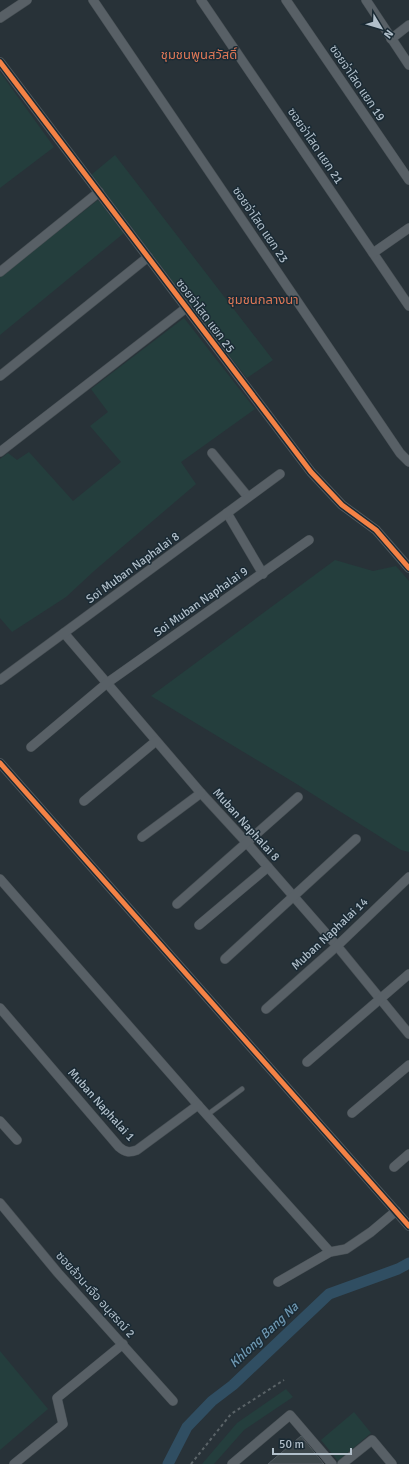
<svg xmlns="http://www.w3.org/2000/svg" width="409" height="1464" font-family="Signika,'Noto Sans Thai',sans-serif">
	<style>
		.green { fill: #243e3d }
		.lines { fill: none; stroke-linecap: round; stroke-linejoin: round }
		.canal { stroke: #304e62; stroke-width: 11 }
		.building { fill: #3d464b; stroke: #505a60; filter: url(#shadow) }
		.service-casing { stroke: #464e53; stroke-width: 5.5 }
		.minor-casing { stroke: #464e53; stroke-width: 10 }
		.path { stroke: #5b6468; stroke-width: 2; stroke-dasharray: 3 3; stroke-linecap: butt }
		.service { stroke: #586066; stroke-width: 4.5 }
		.minor { stroke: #586066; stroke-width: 9 }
		.cycleway-casing { stroke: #1a2a34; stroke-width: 8 }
		.cycleway { stroke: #f48246; stroke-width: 5 }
		.labels { text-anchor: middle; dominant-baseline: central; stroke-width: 3; stroke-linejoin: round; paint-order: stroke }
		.street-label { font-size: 12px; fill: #b1bfca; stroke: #1a2a34 }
		.neighbourhood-label { font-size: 13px; fill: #df7857; stroke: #1a2a34 }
		.water-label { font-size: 13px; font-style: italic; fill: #6e97b1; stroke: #1a2a34 }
	</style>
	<defs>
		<filter id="shadow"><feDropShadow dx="3" dy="3" stdDeviation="0" flood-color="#0009"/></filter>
	</defs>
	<rect width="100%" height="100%" fill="#283238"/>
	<g class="green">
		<polygon points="0,72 54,147 0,188"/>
		<polygon points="115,155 273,360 247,378 204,324 91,175"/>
		<polygon points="98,200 124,233 0,335 0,277"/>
		<polygon points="184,318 255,409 181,462 196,484 94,571 66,597 12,632 0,618 0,459 8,453 17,460 29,452 73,501 121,462 90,426 108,412 91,389"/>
		<polygon points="335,560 373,571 396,566 409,581 409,852 401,850 295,783 151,696"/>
		<polygon points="0,1351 48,1409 0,1450"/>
		<polygon points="286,1389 293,1397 244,1430 214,1464 202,1464 237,1423"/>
		<polygon points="354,1412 371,1433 338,1461 321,1440"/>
	</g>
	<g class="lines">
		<polyline class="canal" points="168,1464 187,1427 212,1401 233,1385 329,1294 398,1269 409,1263"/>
	</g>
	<polygon class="building" points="301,1436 324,1464 268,1464"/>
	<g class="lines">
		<defs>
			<polyline id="service" points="207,1115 242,1089"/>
			<g id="minor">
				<polyline points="93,0 400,453 409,462"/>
				<polyline points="201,0 409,306"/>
				<polyline points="286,0 409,180"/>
				<polyline points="366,0 409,65"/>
				<polyline points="0,18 27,0"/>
				<polyline points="391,39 409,25"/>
				<polyline points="0,62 311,472 342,505 376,530 409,568"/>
				<polyline points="373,253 409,228"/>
				<polyline points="0,272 99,192"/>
				<polyline points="0,376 148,257"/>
				<polyline points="0,452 186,308"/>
				<polyline points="212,453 248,497"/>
				<polyline points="227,513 263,574"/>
				<polyline points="64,633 201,793 246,842 337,946 409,1034"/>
				<polyline points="0,680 280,474"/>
				<polyline points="31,747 107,683 309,540"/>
				<polyline points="0,763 409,1226"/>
				<polyline points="84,801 156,741"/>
				<polyline points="142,837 201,793"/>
				<polyline points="0,879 198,1105 330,1252"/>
				<polyline points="177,904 298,797"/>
				<polyline points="199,925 268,867"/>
				<polyline points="225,959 356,839"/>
				<path d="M0,1008L119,1147C125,1152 129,1153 137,1150L198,1105"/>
				<polyline points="266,1009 337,946 409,877"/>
				<polyline points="307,1062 409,974"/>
				<polyline points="352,1113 409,1065"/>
				<polyline points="0,1121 17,1140"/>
				<polyline points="394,1167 409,1154"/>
				<polyline points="0,1203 58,1273 173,1401"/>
				<polyline points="278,1282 330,1252 346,1249 371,1232 396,1211"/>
				<polyline points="14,1464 63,1424 57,1398 123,1344"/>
				<polyline points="232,1464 290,1415 332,1464"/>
				<polyline points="342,1464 372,1440 392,1464"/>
			</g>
		</defs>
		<use href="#service" class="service-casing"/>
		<use href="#minor" class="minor-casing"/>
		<polyline class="path" points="191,1464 231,1414 284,1380"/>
		<use href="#service" class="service"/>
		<use href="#minor" class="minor"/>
		<defs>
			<g id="cycleway">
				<polyline points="0,62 311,472 342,505 376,530 409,568"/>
				<polyline points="0,763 409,1226"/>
			</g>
		</defs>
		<use href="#cycleway" class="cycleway-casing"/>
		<use href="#cycleway" class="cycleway"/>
	</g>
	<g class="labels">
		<g class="street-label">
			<text transform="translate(357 83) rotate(56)">ซอยจ่าโสด แยก 19</text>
			<text transform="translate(315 146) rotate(56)">ซอยจ่าโสด แยก 21</text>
			<text transform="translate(260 225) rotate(56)">ซอยจ่าโสด แยก 23</text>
			<text transform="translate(205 316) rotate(53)">ซอยจ่าโสด แยก 25</text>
			<text transform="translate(133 568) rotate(-36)">Soi Muban Naphalai 8</text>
			<text transform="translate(201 602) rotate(-35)">Soi Muban Naphalai 9</text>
			<text transform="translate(246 825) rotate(48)">Muban Naphalai 8</text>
			<text transform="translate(330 934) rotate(-43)">Muban Naphalai 14</text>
			<text transform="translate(101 1105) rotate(48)">Muban Naphalai 1</text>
			<text transform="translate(95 1295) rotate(48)">ซอยล้วน-เจือ อนุสรณ์ 2</text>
		</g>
		<g class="neighbourhood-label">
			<text x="199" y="55">ชุมชนพูนสวัสดิ์</text>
			<text x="263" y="300">ชุมชนกลางนา</text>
		</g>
		<g class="water-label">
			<text transform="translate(264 1335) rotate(-43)">Khlong Bang Na</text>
		</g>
	</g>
	<g transform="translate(381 28) rotate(128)" stroke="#1a2a34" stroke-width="3" paint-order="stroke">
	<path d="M0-3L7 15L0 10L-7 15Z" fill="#b1bfca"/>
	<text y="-6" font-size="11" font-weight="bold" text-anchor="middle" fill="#b1bfca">N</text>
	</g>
	<path d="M273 1448v6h78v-6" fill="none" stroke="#b1bfca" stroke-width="2"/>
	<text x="279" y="1448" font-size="12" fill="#b1bfca" stroke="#1a2a34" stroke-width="3" paint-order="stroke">50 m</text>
</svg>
